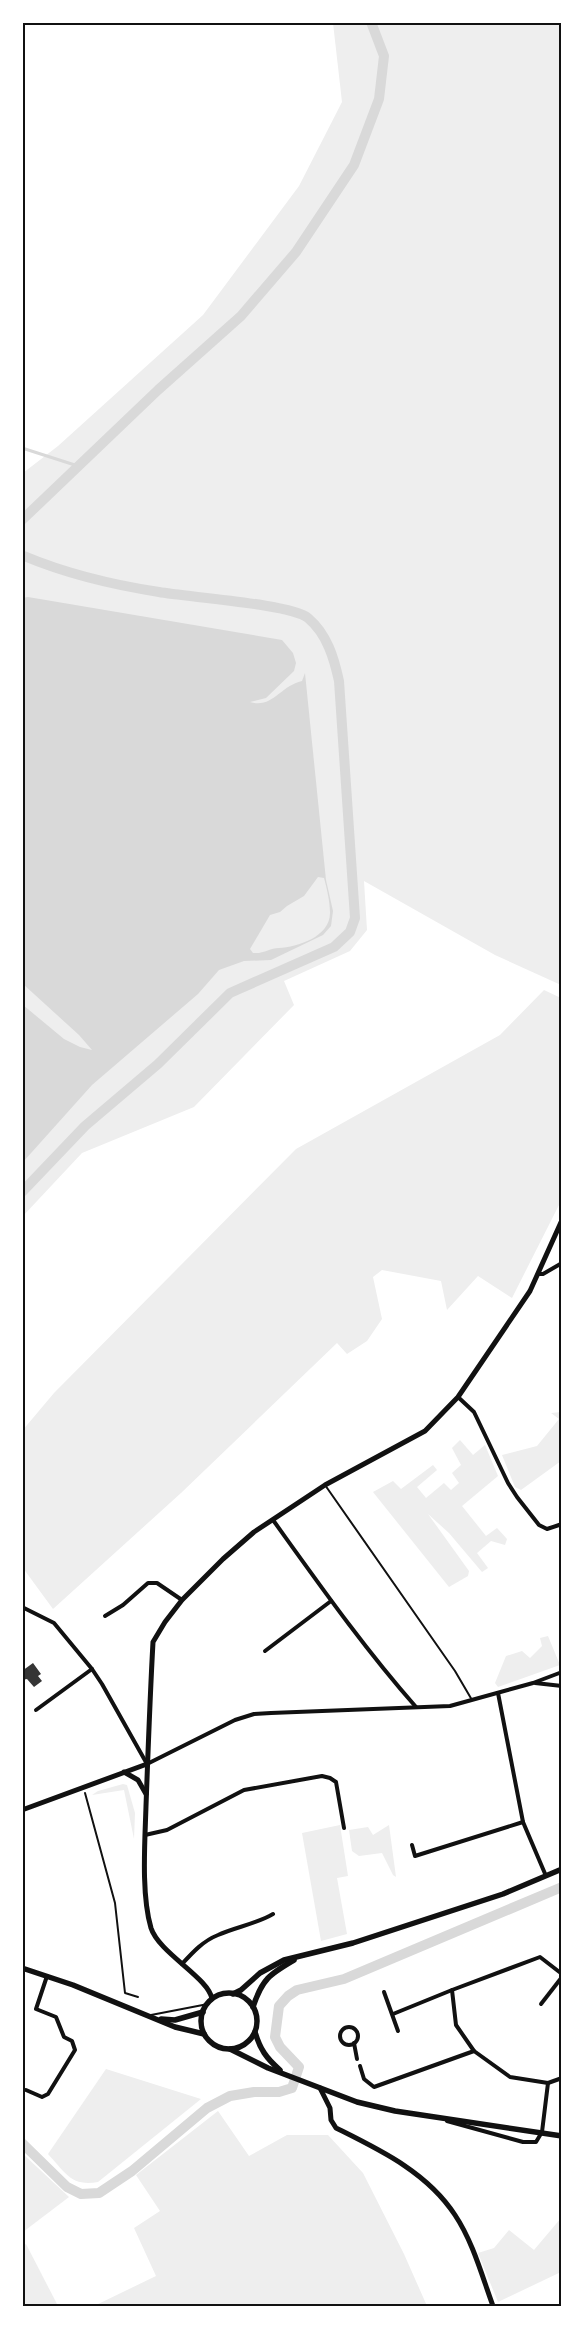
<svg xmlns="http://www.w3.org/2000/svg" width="584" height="2329" font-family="'DM Sans',sans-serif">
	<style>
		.green { fill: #eee }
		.water { fill: #d9d9d9; fill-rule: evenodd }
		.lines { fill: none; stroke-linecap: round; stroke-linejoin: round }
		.stream { stroke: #d9d9d9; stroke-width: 3 }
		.canal { stroke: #d9d9d9; stroke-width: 10 }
		.building { fill: #353535 }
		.path { stroke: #111; stroke-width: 2 }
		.service { stroke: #111; stroke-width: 2 }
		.minor { stroke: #111; stroke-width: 4 }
		.tertiary { stroke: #111; stroke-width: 5 }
		.secondary { stroke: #111; stroke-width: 5.5 }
		.neatline { fill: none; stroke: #111; stroke-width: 2 }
	</style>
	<rect width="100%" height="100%" fill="#fff"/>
	<g class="green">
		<polygon points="333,23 561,23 561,985 495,955 364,881 367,930 350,951 284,981 294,1005 194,1107 82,1153 23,1216 23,473 58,446 203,315 299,186 342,102"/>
		<polygon points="544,990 561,998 561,1201 512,1298 478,1276 447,1310 441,1281 382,1270 373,1277 382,1319 367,1341 347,1354 337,1343 181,1493 53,1609 23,1568 22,1431 54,1393 296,1149 500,1035"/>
		<polygon points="561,1412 561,1461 521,1490 515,1487 502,1455 537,1446 559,1419 551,1413"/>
		<polygon points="460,1440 473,1455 485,1445 498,1476 462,1506 486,1536 497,1528 507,1539 505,1545 491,1541 477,1553 488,1568 482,1572 449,1533 428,1514 469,1571 468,1576 449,1587 373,1492 393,1481 401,1489 433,1465 437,1470 417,1487 426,1498 444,1483 451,1490 459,1483 452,1473 461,1465 452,1448"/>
		<polygon points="548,1636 560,1665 498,1687 495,1683 506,1656 522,1651 530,1658 542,1646 540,1638"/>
		<polygon points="123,1784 127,1785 135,1813 134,1839 124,1790 92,1795 98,1791"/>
		<polygon points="340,1825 348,1876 337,1878 347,1934 321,1941 302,1833"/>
		<polygon points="389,1825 396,1877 393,1875 382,1853 359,1856 352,1851 349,1830 368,1827 373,1835"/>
		<path d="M106,2069L201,2099L98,2182C71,2187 65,2172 48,2154Z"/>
		<polygon points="218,2111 249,2156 287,2135 328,2135 363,2173 404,2254 427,2306 94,2306 156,2276 134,2228 160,2211 136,2175"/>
		<polygon points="23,2154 69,2197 23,2232 22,2232"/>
		<polygon points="561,2218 561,2272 498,2302 478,2253 494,2248 509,2230 534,2250"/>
		<polygon points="26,2244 58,2306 23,2306 23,2246"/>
	</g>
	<path class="water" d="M28,597L282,640L293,653L296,663L294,671L266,698L250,702C272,709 280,686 302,681L305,673L326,880L333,911L331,926L323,935L271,960L244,961L219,970L198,994L92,1085L23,1162V1005L64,1039L80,1047L92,1050L79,1035L23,984L22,598ZM318,877L324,878C327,889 330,902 330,913C330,937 297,947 279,948C270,948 264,954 253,953L250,949L270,915L280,912L287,906L304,896Z"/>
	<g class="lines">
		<polyline class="stream" points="22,448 78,466"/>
		<g class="canal">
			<polyline points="22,520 158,390 241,316 296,252 354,165 379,99 384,56 371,22"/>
			<path d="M22,1192L85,1126L158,1064L230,993L334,947L350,932L355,918L339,681C334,658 327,634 308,618C292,604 186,597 159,592C114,585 67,574 24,556"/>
			<polyline points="22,2143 67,2187 81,2194 99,2193 132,2171 207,2108 230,2096 254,2092 279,2092 292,2088 299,2067 280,2047 275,2037 279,2006 288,1996 297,1990 344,1979 562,1887"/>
		</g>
	</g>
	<polygon class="building" points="33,1663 41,1674 38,1676 42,1681 34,1687 27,1679 22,1680 22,1671"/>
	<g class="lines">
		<polyline class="path" points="85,1793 115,1903 125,1993 138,1997"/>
		<g class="service">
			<polyline points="325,1485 455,1671 472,1700"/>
			<polyline points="151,2015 208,2004"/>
		</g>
		<g class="minor">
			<polyline points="538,1274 543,1274 562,1263"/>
			<polyline points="458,1397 474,1412 508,1483 517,1497 539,1525 547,1529 562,1524"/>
			<path d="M273,1520C319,1584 364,1648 416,1707"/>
			<polyline points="22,1607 54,1623 92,1669 102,1684 147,1764 235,1720 254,1714 271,1713 450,1706 533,1683 562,1672"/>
			<polyline points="105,1616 123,1605 148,1583 157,1583 182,1600"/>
			<polyline points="265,1651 331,1601"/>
			<polyline points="535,1683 562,1686"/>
			<polyline points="498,1693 523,1822 546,1876"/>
			<polyline points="36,1710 92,1669"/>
			<polyline points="145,1835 167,1830 244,1790 322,1776 330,1778 336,1782 344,1828"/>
			<polyline points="412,1845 415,1856 523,1822"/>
			<path d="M182,1964C193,1952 203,1941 218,1935C236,1927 256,1924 273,1914"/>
			<polyline points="562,1974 540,1957 452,1990 456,2025 474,2051 510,2077 548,2083 562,2078"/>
			<polyline points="384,1992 398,2031"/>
			<polyline points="541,2004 562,1977"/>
			<polyline points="393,2014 452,1990"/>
			<circle cx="349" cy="2036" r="9"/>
			<polyline points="354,2043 357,2059"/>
			<polyline points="360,2066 364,2079 374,2087 474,2051"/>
			<polyline points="26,2090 42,2097 48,2094 75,2050 72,2041 64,2037 56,2017 36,2009 47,1976"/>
			<polyline points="447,2121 523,2142 536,2142 542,2132 548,2083"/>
		</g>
		<g class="tertiary">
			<polyline points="124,1772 138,1780 146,1794"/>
			<polyline points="22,1810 147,1764"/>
			<path d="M212,1999C209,1978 159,1953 151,1928C141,1894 145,1841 146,1806C148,1751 150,1696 153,1642L165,1622L182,1600L223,1559L254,1532L325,1485L425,1431L458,1397L530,1291L562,1220"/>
			<path d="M320,2088L330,2108L331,2120L336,2128C380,2150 427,2172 455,2215C473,2242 482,2276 493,2306"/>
		</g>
		<g class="secondary">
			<polyline points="22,1968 73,1985 175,2027 204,2034"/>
			<circle cx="229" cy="2021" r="28"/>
			<polyline points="233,1994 241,1990 260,1973 284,1960 353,1943 503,1894 562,1869"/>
			<path d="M253,2007C262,1979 270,1974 294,1960"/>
			<polyline points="161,2019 175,2020 203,2012"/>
			<path d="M255,2032C260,2049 266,2058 280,2070"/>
			<polyline points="230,2049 268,2068 357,2102 395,2111 562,2136"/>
		</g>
	</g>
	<rect width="584" height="2329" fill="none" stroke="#ffffff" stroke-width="48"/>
	<rect x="24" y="24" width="536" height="2281" class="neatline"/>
</svg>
